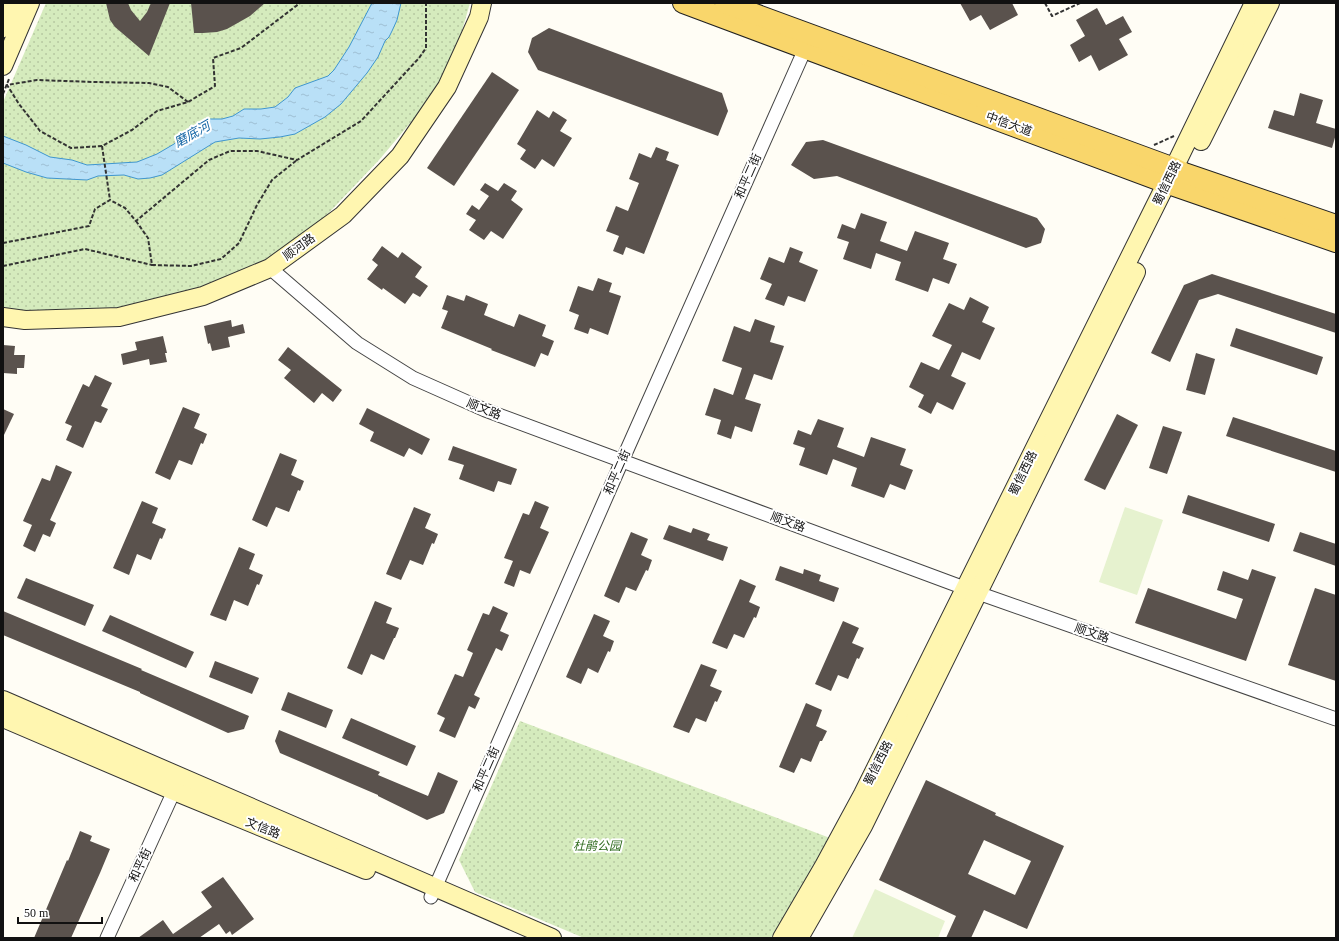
<svg xmlns="http://www.w3.org/2000/svg" width="1339" height="941" font-family="'Times New Roman','Noto Sans SC',serif">
	<style>
		.grass { fill: url(#grass-dots) }
		.pitch { fill: #e6f2cf }
		.water { fill: url(#water-ripples); stroke: #3f96cf }
		.building { fill: #5a524d; fill-rule: evenodd }
		.lines { fill: none; stroke-linecap: round; stroke-linejoin: round }
		.street-casing { stroke: #444; stroke-width: 15 }
		.secondary-casing { stroke: #333; stroke-width: 20 }
		.primary-casing { stroke: #222; stroke-width: 22 }
		.path { stroke: #333; stroke-width: 2; stroke-dasharray: 4 2; stroke-linecap: butt }
		.street { stroke: #fff; stroke-width: 13 }
		.secondary { stroke: #fff6b0; stroke-width: 18 }
		.primary { stroke: #f9d66b; stroke-width: 20 }
		.labels { text-anchor: middle; dominant-baseline: central; stroke-width: 4; stroke-linejoin: round; paint-order: stroke }
		.street-label { font-size: 12px; fill: #111; stroke: #fff }
		.park-label { font-size: 12px; font-style: italic; fill: #2f6b1f; stroke: #fff }
		.water-label { font-size: 13px; font-style: italic; fill: #1768a6; stroke: #fff }
	</style>
	<defs>
		<pattern id="grass-dots" width="8" height="8" patternUnits="userSpaceOnUse"><rect width="8" height="8" fill="#d5ebbd"/><path d="M2 2h.1M6 6h.1" fill="none" stroke="#b6c8a1" stroke-width="1.8" stroke-linecap="round"/></pattern>
		<pattern id="water-ripples" width="26" height="14" patternUnits="userSpaceOnUse"><rect width="26" height="14" fill="#b9e0f7"/><path d="M2 4q2-2 4 0t4 0M15 11q2-2 4 0t4 0" fill="none" stroke="#9ebfd3"/></pattern>
	</defs>
	<rect width="100%" height="100%" fill="#fffdf5"/>
	<g class="grass">
		<polygon points="46,3 470,3 459,41 433,96 379,160 322,220 262,263 201,290 116,311 36,314 3,307 3,102"/>
		<polygon points="520,721 830,838 771,938 584,938 475,892 459,860"/>
	</g>
	<g class="pitch">
		<polygon points="1125,507 1163,520 1137,595 1099,582"/>
		<polygon points="875,889 945,921 938,938 852,938"/>
	</g>
	<polygon class="water" points="372,3 401,3 397,20 392,31 389,37 385,41 378,57 367,73 341,104 325,117 295,134 280,137 260,139 239,138 215,142 162,175 150,178 138,179 124,175 98,176 87,180 47,178 26,172 3,163 3,136 26,145 50,157 72,160 87,165 137,162 157,154 174,144 188,132 210,119 222,119 233,116 244,109 261,109 275,107 288,97 295,88 328,76 334,70 349,47"/>
	<g class="building">
		<polygon points="106,3 128,3 131,10 140,21 147,12 151,3 170,3 149,56 115,27 110,20"/>
		<polygon points="191,3 265,3 250,16 227,29 217,32 203,33 194,33"/>
		<polygon points="960,3 1012,3 1018,15 990,30 981,15 970,21"/>
		<polygon points="1097,8 1106,25 1123,16 1132,32 1119,39 1128,55 1099,71 1091,55 1079,62 1070,45 1085,36 1076,20"/>
		<polygon points="549,28 722,93 728,111 718,136 538,70 528,52 532,38"/>
		<polygon points="492,72 519,90 454,186 427,168"/>
		<polygon points="1300,93 1323,100 1316,123 1336,129 1336,134 1332,148 1268,128 1274,110 1294,116"/>
		<polygon points="537,110 549,118 553,111 567,120 560,131 572,138 554,167 542,159 535,169 520,159 526,150 517,144"/>
		<polygon points="823,140 1037,218 1045,229 1041,243 1026,248 837,176 814,179 791,165 806,142"/>
		<polygon points="656,147 669,152 666,160 679,165 644,254 626,247 623,255 613,251 619,236 606,231 616,206 628,211 639,183 629,179 639,153 651,158"/>
		<polygon points="485,183 498,191 504,183 517,191 511,200 523,209 503,239 491,231 484,240 469,230 476,220 466,214 472,205 479,210 489,196 480,190"/>
		<polygon points="861,213 887,222 880,241 907,251 915,231 949,243 943,259 957,264 949,284 933,278 928,292 895,280 901,262 876,253 871,269 843,259 849,242 837,238 842,224 855,229"/>
		<polygon points="382,246 398,258 402,252 422,267 415,277 428,286 420,297 413,293 405,304 383,288 382,290 367,279 378,265 372,260"/>
		<polygon points="790,247 803,252 799,262 818,270 805,302 788,296 784,306 765,299 772,284 760,279 769,257 784,263"/>
		<polygon points="1212,274 1336,314 1336,333 1218,294 1199,300 1170,362 1151,353 1184,285"/>
		<polygon points="598,278 612,283 609,292 621,296 608,335 590,328 588,334 574,329 579,315 569,311 578,286 593,291"/>
		<polygon points="447,295 464,301 466,295 488,304 484,315 514,327 519,314 546,325 542,336 554,341 548,356 541,353 535,367 491,350 492,349 441,328 448,311 442,309"/>
		<polygon points="970,297 989,307 982,322 995,328 980,360 962,352 951,376 966,383 953,410 937,402 931,414 918,407 924,395 909,387 921,362 939,370 952,345 932,336 949,303 964,310"/>
		<polygon points="755,319 775,326 770,342 784,346 772,380 754,374 745,399 761,404 752,432 735,426 731,439 717,434 721,420 705,415 714,388 733,395 742,368 722,361 734,326 750,332"/>
		<polygon points="231,320 232,327 243,324 245,333 228,337 230,347 212,351 210,343 208,344 204,326"/>
		<polygon points="1236,328 1323,357 1317,375 1230,346"/>
		<polygon points="163,336 167,353 165,353 167,362 150,365 149,359 123,365 121,354 137,350 135,342"/>
		<polygon points="3,345 15,346 14,355 25,355 24,368 17,368 17,374 3,373"/>
		<polygon points="288,347 342,390 333,402 322,393 314,403 284,378 291,370 278,360"/>
		<polygon points="1196,353 1215,359 1205,395 1186,390"/>
		<polygon points="95,375 112,383 101,406 108,409 101,423 95,421 83,448 66,440 72,426 65,423 83,384 89,387"/>
		<polygon points="183,407 200,414 194,428 207,434 203,444 201,443 192,465 179,460 170,480 155,473"/>
		<polygon points="367,408 430,439 422,455 409,448 404,457 370,441 374,432 359,424"/>
		<polygon points="3,409 14,414 3,437"/>
		<polygon points="1117,414 1138,425 1105,490 1084,480"/>
		<polygon points="1233,417 1336,451 1336,472 1226,436"/>
		<polygon points="818,419 844,428 837,447 864,457 871,437 906,449 900,465 913,470 905,490 890,484 884,498 851,486 857,468 833,459 827,475 799,465 805,448 793,444 798,430 811,435"/>
		<polygon points="1163,426 1182,432 1167,474 1149,468"/>
		<polygon points="453,446 517,469 511,485 498,481 494,492 459,479 464,465 448,460"/>
		<polygon points="280,453 297,460 291,475 304,481 300,491 298,490 289,512 276,507 267,527 252,520"/>
		<polygon points="56,465 72,472 50,520 56,523 50,537 43,534 35,552 23,546 32,525 23,521 42,478 50,481"/>
		<polygon points="1188,495 1275,524 1269,542 1182,513"/>
		<polygon points="142,501 158,508 152,523 166,529 162,539 160,538 151,560 137,554 129,575 113,568"/>
		<polygon points="535,501 549,507 540,528 549,532 530,574 520,570 514,587 504,583 513,561 504,558 523,513 529,515"/>
		<polygon points="414,507 431,514 425,528 438,534 434,544 432,543 423,565 410,560 401,580 386,574"/>
		<polygon points="669,525 691,533 693,528 710,534 707,540 728,547 723,561 663,539"/>
		<polygon points="631,532 648,539 641,555 652,560 648,571 646,570 636,591 626,587 619,603 604,596"/>
		<polygon points="1300,532 1336,544 1336,566 1293,551"/>
		<polygon points="239,547 255,554 249,569 263,575 259,585 257,584 248,606 234,600 226,621 210,615"/>
		<polygon points="780,566 803,574 804,569 821,575 819,581 839,588 834,602 775,580"/>
		<polygon points="1252,569 1276,577 1246,661 1135,623 1148,588 1236,619 1243,599 1217,590 1223,571 1248,580"/>
		<polygon points="26,578 94,605 85,626 17,598"/>
		<polygon points="740,579 756,586 749,602 760,607 756,618 754,617 744,638 734,634 727,649 712,643"/>
		<polygon points="1315,588 1336,595 1336,681 1288,665"/>
		<polygon points="375,601 392,608 386,623 399,628 395,638 394,638 384,660 371,654 362,675 347,668"/>
		<polygon points="493,606 508,613 500,631 509,635 502,651 496,648 474,695 480,698 475,709 469,706 455,738 439,731 445,718 437,714 455,674 463,677 473,653 467,650 483,613 489,615"/>
		<polygon points="3,611 142,669 141,670 249,716 244,729 228,733 140,693 140,692 3,635"/>
		<polygon points="594,614 610,621 603,636 614,641 610,652 608,651 598,673 588,668 581,684 566,677"/>
		<polygon points="110,615 194,652 186,668 102,631"/>
		<polygon points="843,621 859,628 852,643 864,648 859,659 857,658 848,679 838,675 831,691 815,684"/>
		<polygon points="215,661 259,678 252,694 209,677"/>
		<polygon points="701,664 717,670 710,686 722,691 717,702 715,701 706,722 696,718 689,733 673,727"/>
		<polygon points="288,692 333,710 326,728 281,710"/>
		<polygon points="806,703 822,710 816,726 827,731 822,741 820,741 811,762 801,758 794,773 779,767"/>
		<polygon points="351,718 416,746 407,766 342,738"/>
		<polygon points="279,730 380,772 378,775 428,796 438,772 458,781 444,813 427,820 378,796 378,795 280,753 275,741"/>
		<path d="M926,780L996,813L995,815L1064,846L1027,929L984,910L971,938H946L956,916L879,880ZM984,840L1031,861L1015,895L968,874Z"/>
		<polygon points="80,831 92,836 90,841 110,849 100,873 71,938 34,938 67,860 68,861"/>
		<polygon points="223,877 254,919 232,935 230,931 226,934 219,924 199,938 138,938 163,920 173,934 212,907 201,892"/>
	</g>
	<g class="lines">
		<defs>
			<g id="street">
				<polyline points="270,268 357,343 413,378 485,410 978,593 1336,719"/>
				<polyline points="431,897 622,461 805,49"/>
				<polyline points="107,938 174,791"/>
			</g>
			<g id="secondary">
				<polyline points="3,28 14,3"/>
				<polyline points="3,66 30,3"/>
				<polyline points="1201,141 1270,3"/>
				<polyline points="3,317 25,320 119,317 203,296 270,268 343,215 400,156 447,87 479,17 482,3"/>
				<polyline points="3,700 552,938"/>
				<polyline points="3,718 174,791 366,870"/>
				<polyline points="782,938 824,866 863,794 1174,168 1254,3"/>
				<polyline points="799,938 863,826 1136,272"/>
			</g>
			<g id="primary">
				<polyline points="683,3 1166,183 1336,242"/>
				<polyline points="725,3 1174,168 1184,173 1336,225"/>
			</g>
		</defs>
		<use href="#street" class="street-casing"/>
		<use href="#secondary" class="secondary-casing"/>
		<use href="#primary" class="primary-casing"/>
		<g class="path">
			<polyline points="1045,3 1052,16 1080,3"/>
			<polyline points="3,94 9,79"/>
			<polyline points="188,102 168,87 149,83 93,82 37,80 7,85 19,104 40,131 71,148 102,146 132,130 157,111 188,102 215,86 213,58 241,48 300,3"/>
			<polyline points="1154,145 1174,136"/>
			<polyline points="102,146 110,200"/>
			<polyline points="136,221 148,238 152,265 191,266 221,259 239,243 257,205 272,180 297,160"/>
			<polyline points="3,243 89,226 95,209 110,200 125,208 136,221 209,160 230,151 257,151 297,160 361,121 419,58 426,48 426,3"/>
			<polyline points="3,266 85,249 152,265"/>
		</g>
		<use href="#street" class="street"/>
		<use href="#secondary" class="secondary"/>
		<use href="#primary" class="primary"/>
	</g>
	<g class="labels">
		<g class="street-label">
			<text transform="translate(1009 124) rotate(20)">中信大道</text>
			<text transform="translate(748 176) rotate(-66)">和平二街</text>
			<text transform="translate(1167 183) rotate(-64)">蜀信西路</text>
			<text transform="translate(299 247) rotate(-36)">顺河路</text>
			<text transform="translate(484 409) rotate(22)">顺文路</text>
			<text transform="translate(617 472) rotate(-66)">和平二街</text>
			<text transform="translate(1023 473) rotate(-64)">蜀信西路</text>
			<text transform="translate(788 522) rotate(20)">顺文路</text>
			<text transform="translate(1092 633) rotate(19)">顺文路</text>
			<text transform="translate(878 763) rotate(-63)">蜀信西路</text>
			<text transform="translate(486 769) rotate(-66)">和平二街</text>
			<text transform="translate(263 828) rotate(22)">文信路</text>
			<text transform="translate(140 865) rotate(-65)">和平街</text>
		</g>
		<g class="park-label">
			<text x="597" y="846">杜鹃公园</text>
		</g>
		<g class="water-label">
			<text transform="translate(192 134) rotate(-29)">磨底河</text>
		</g>
	</g>
	<rect width="1339" height="941" fill="none" stroke="#111111" stroke-width="8"/>
	<path d="M18 917v6h84v-6" fill="none" stroke="#111111" stroke-width="2"/>
	<text x="24" y="917" font-size="12" fill="#111111" stroke="#ffffff" stroke-width="3" paint-order="stroke">50 m</text>
</svg>
